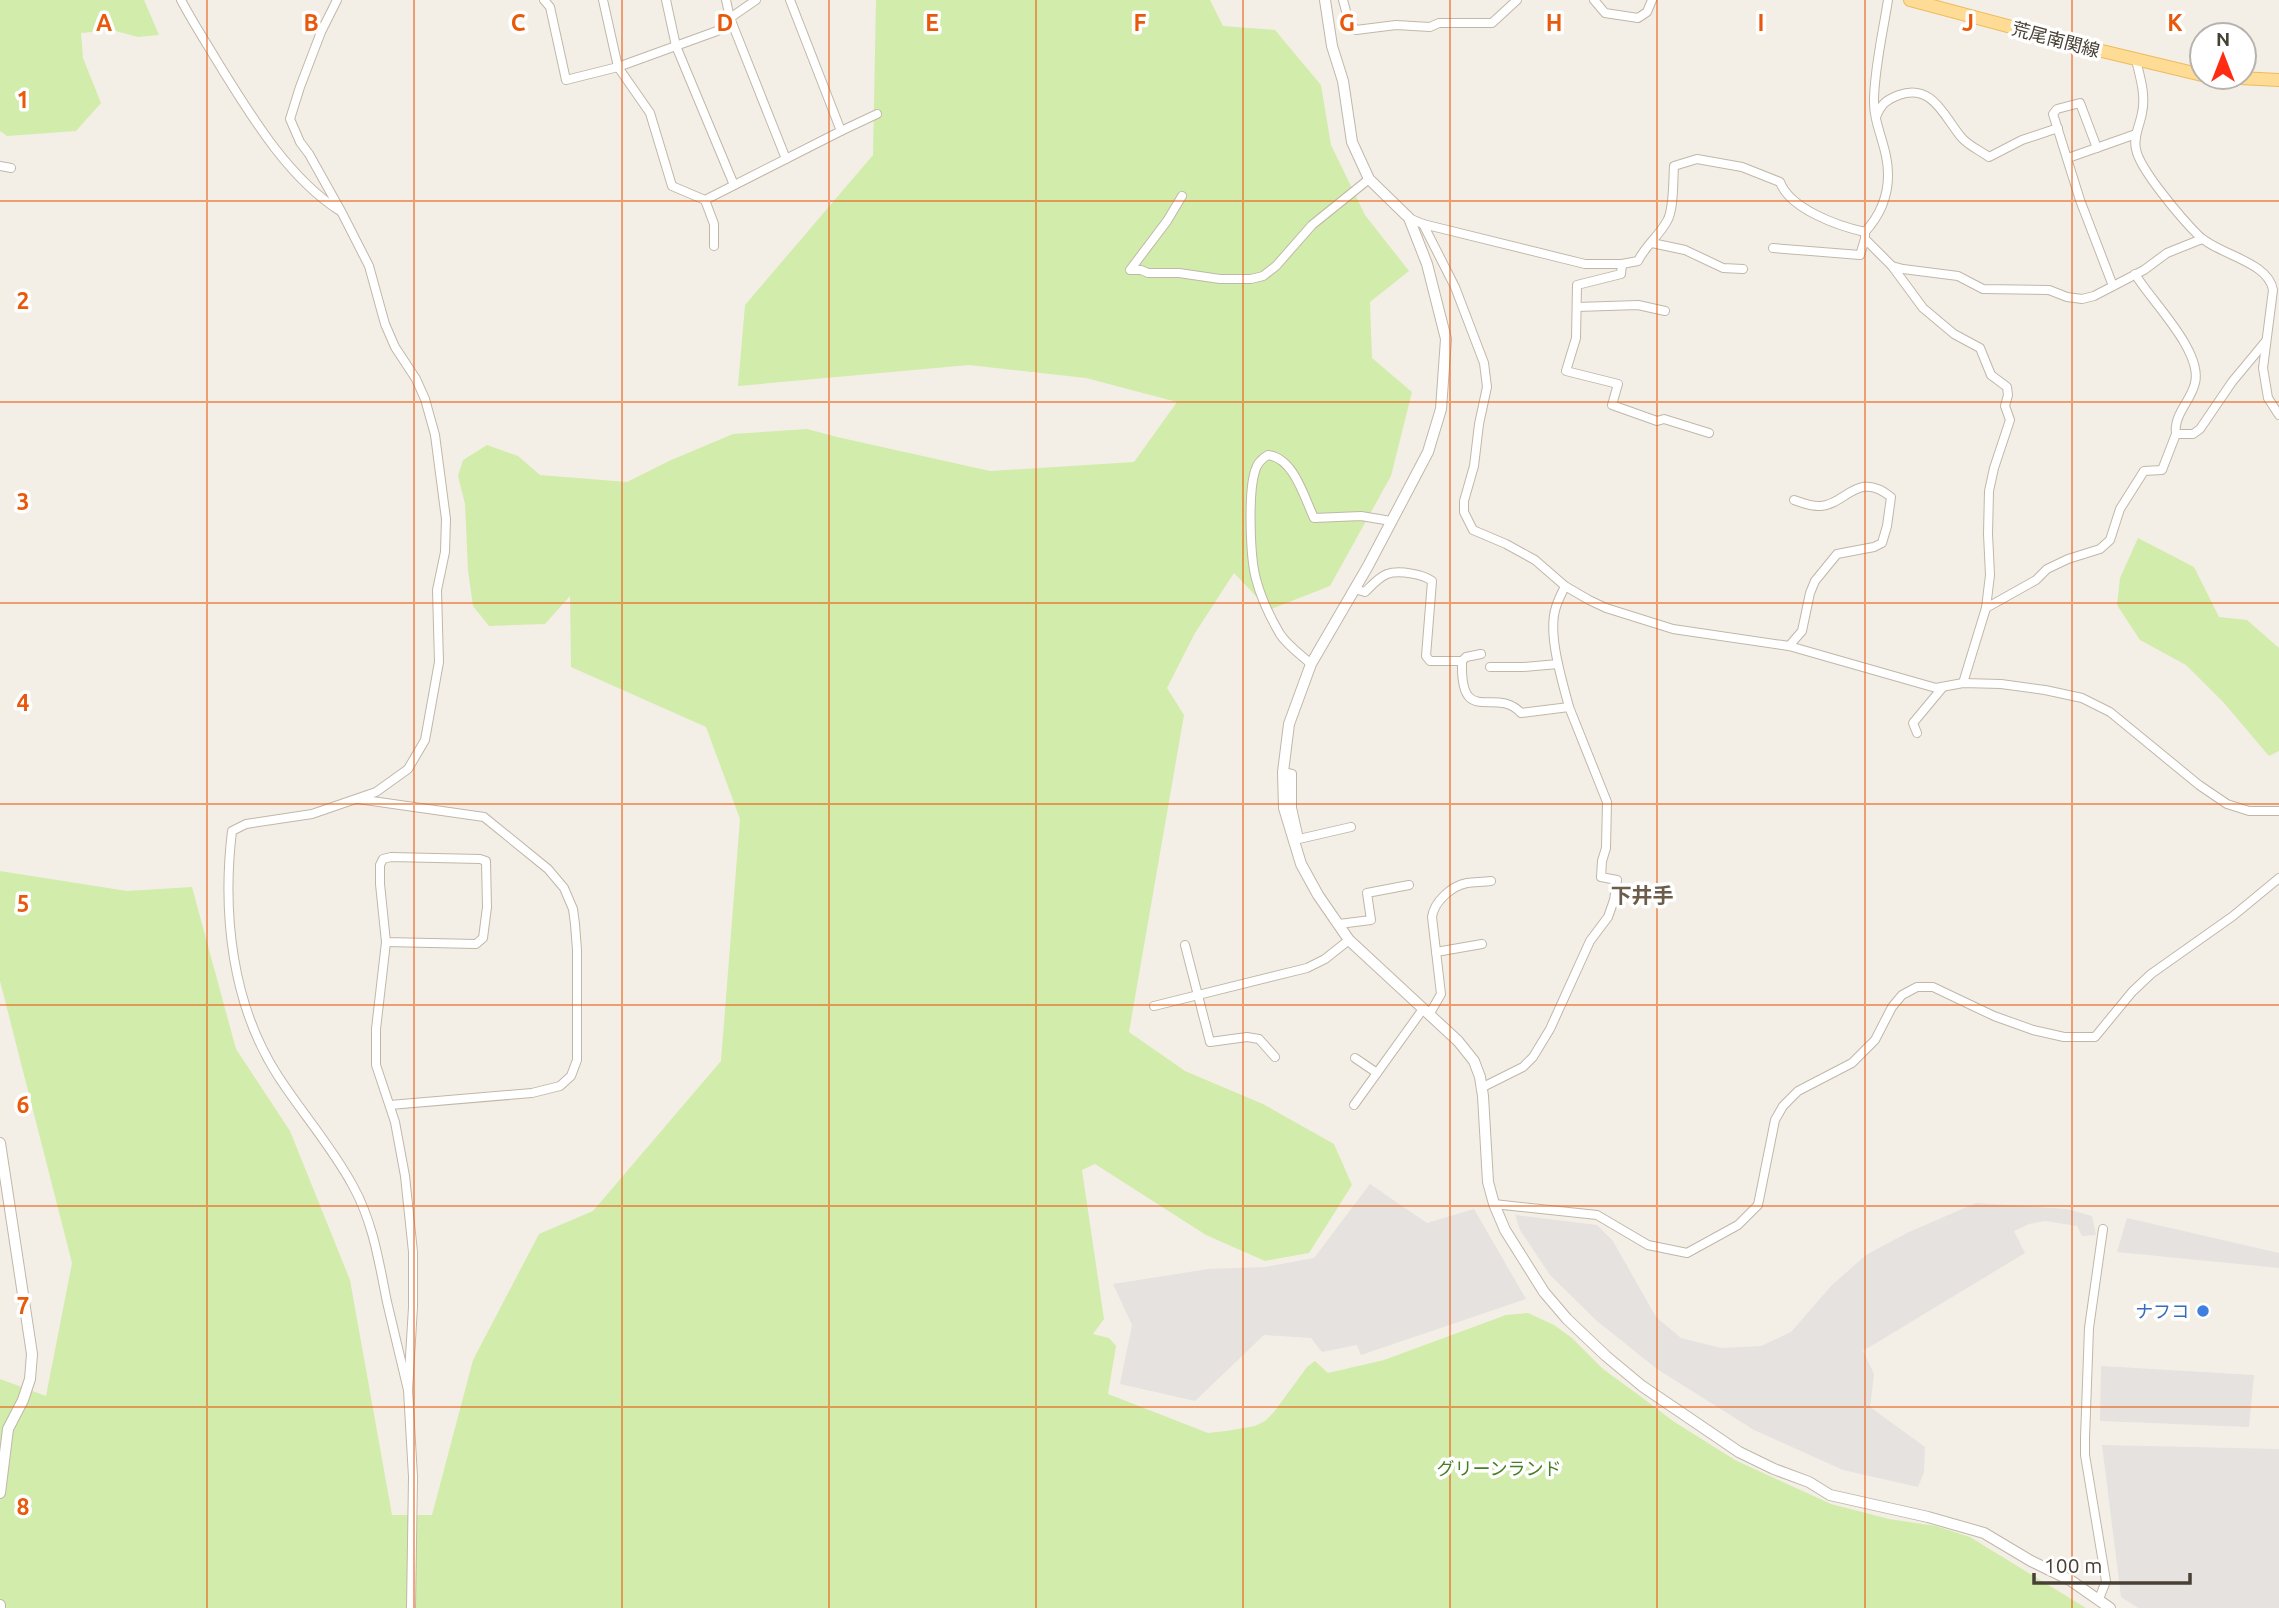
<svg xmlns="http://www.w3.org/2000/svg" width="2279" height="1608" font-family="Ubuntu,'Noto Sans JP',sans-serif">
	<style>
		.green { fill: #d2ecab }
		.parking { fill: #e5e2df }
		.lines { fill: none; stroke-linecap: round; stroke-linejoin: round }
		.minor-casing { stroke: #c1b7a8; stroke-width: 10 }
		.tertiary-casing { stroke: #c1b7a8; stroke-width: 12 }
		.primary-casing { stroke: #edbb5b; stroke-width: 14 }
		.minor { stroke: #fff; stroke-width: 8 }
		.tertiary { stroke: #fff; stroke-width: 10 }
		.primary { stroke: #ffdc95; stroke-width: 12 }
		.grid { fill: none; stroke: #e8590c; stroke-width: 2; stroke-opacity: 0.55 }
		.shop-dot { fill: #3f7fe0; stroke: #fff; stroke-width: 2.5 }
		.labels { text-anchor: middle; dominant-baseline: central; stroke-width: 7; stroke-linejoin: round; paint-order: stroke }
		.street-label { font-size: 18px; fill: #484035; stroke: #fff }
		.shop-label { font-size: 18px; fill: #366cbe; stroke: #fff; text-anchor: end }
		.park-label { font-size: 18px; fill: #497f23; stroke: #fff }
		.quarter-label { font-size: 21px; font-weight: bold; fill: #6c5d4b; stroke: #fff }
		.grid-label { font-size: 23px; text-anchor: middle; font-weight: bold; fill: #e8590c; stroke: #fff; stroke-width: 7; stroke-linejoin: round; paint-order: stroke }
	</style>
	<rect width="100%" height="100%" fill="#f4efe6"/>
	<g class="green">
		<polygon points="0,0 144,0 159,35 138,37 112,30 81,33 83,58 101,103 76,131 7,136 0,131"/>
		<polygon points="876,0 1210,0 1223,26 1275,30 1321,85 1331,145 1365,215 1409,271 1370,302 1372,358 1412,392 1391,476 1330,586 1269,610 1234,573 1195,633 1167,688 1184,715 1129,1032 1185,1071 1263,1104 1334,1144 1352,1185 1309,1253 1265,1261 1206,1235 1095,1164 1082,1170 1104,1319 1093,1334 1109,1338 1116,1346 1108,1394 1208,1433 1226,1431 1255,1426 1265,1421 1274,1412 1307,1367 1315,1361 1328,1373 1384,1360 1506,1315 1528,1313 1554,1325 1572,1338 1603,1369 1636,1393 1673,1421 1735,1460 1831,1504 1889,1519 1936,1526 1970,1537 2086,1608 0,1608 0,1379 46,1396 72,1263 0,981 0,871 127,891 192,887 236,1049 290,1131 350,1280 392,1515 432,1515 473,1360 539,1234 593,1211 721,1061 740,819 706,727 571,667 570,596 545,624 489,626 473,606 468,571 465,504 458,476 463,460 487,445 518,456 540,475 627,482 669,461 733,434 807,429 837,437 990,471 1134,462 1177,402 1086,378 969,365 738,386 745,305 873,155"/>
		<polygon points="2138,538 2194,567 2219,617 2247,620 2279,648 2279,751 2269,756 2224,703 2186,665 2140,640 2117,605 2120,578"/>
	</g>
	<g class="parking">
		<polygon points="1370,1184 1427,1223 1474,1209 1526,1299 1361,1355 1357,1345 1322,1352 1311,1338 1264,1335 1195,1401 1120,1384 1132,1325 1113,1284 1208,1269 1265,1267 1314,1258"/>
		<polygon points="1976,1203 2067,1209 2092,1216 2096,1235 2082,1236 2077,1226 2045,1221 2029,1224 2014,1231 2025,1253 1863,1351 1874,1374 1870,1407 1925,1447 1924,1472 1918,1487 1843,1470 1754,1430 1657,1369 1597,1321 1550,1275 1520,1230 1515,1215 1597,1225 1613,1241 1656,1317 1681,1338 1721,1348 1761,1346 1791,1332 1832,1285 1866,1255 1909,1232"/>
		<polygon points="2127,1218 2279,1253 2279,1268 2117,1252"/>
		<polygon points="2101,1366 2254,1375 2249,1427 2100,1421"/>
		<polygon points="2102,1445 2279,1449 2279,1608 2138,1608 2121,1597"/>
	</g>
	<g class="lines">
		<defs>
			<g id="minor">
				<path d="M181,0C192,21 205,41 217,61C250,114 287,177 340,211"/>
				<path d="M337,0L321,32L300,87L290,119L300,142L309,154L342,213L369,266L385,324L395,347L416,379L425,399L435,435L446,519L445,552L437,590L439,662L425,740L408,769L376,792L312,814L246,824L232,831C222,914 232,1005 278,1076C302,1113 332,1147 353,1186C373,1222 379,1262 387,1302C394,1332 401,1361 408,1390"/>
				<polyline points="544,0 550,7 566,80 618,67 717,31 730,18 756,0"/>
				<polyline points="603,0 618,67 650,113 672,186 705,200 841,131 790,0"/>
				<polyline points="666,0 676,46 734,185"/>
				<polyline points="726,0 730,18 786,159"/>
				<polyline points="1343,0 1349,22 1356,30 1396,25 1430,27 1439,23 1492,23 1517,0"/>
				<polyline points="1594,0 1605,13 1638,18 1647,12 1652,0"/>
				<path d="M2136,60C2140,77 2146,95 2142,113C2140,125 2133,137 2136,149C2139,169 2183,220 2198,235C2218,255 2268,261 2273,290L2263,368L2268,398L2279,415"/>
				<path d="M1876,117C1881,104 1886,100 1899,95C1933,83 1944,117 1962,138C1969,146 1981,151 1989,157L2022,140L2058,128"/>
				<polyline points="841,131 877,114"/>
				<polyline points="2097,148 2080,103 2057,109 2053,114 2080,200 2113,286"/>
				<polyline points="2068,158 2136,134"/>
				<polyline points="0,166 11,168"/>
				<polyline points="1182,196 1167,221 1130,270 1141,270 1148,273 1179,273 1220,279 1251,279 1263,276 1276,266 1312,225 1369,179"/>
				<polyline points="705,200 714,224 714,246"/>
				<path d="M1409,218L1423,224L1585,264H1622L1638,261C1645,246 1659,236 1667,221C1674,210 1673,180 1674,166L1697,159L1742,167L1780,182C1790,209 1838,226 1865,232"/>
				<polyline points="1423,224 1455,287 1484,363 1487,387 1479,424 1474,466 1464,501 1464,512 1473,530 1506,544 1535,560 1565,586 1589,600 1606,608 1673,629 1789,646 1936,688 1963,683 2001,684 2045,690 2082,698 2110,712 2199,785 2227,804 2249,811 2279,811"/>
				<polyline points="1865,239 1892,266 1903,269 1958,276 1983,289 2049,290 2067,297 2082,299 2094,296 2144,270 2167,253 2202,239"/>
				<polyline points="1652,243 1685,250 1723,268 1743,269"/>
				<path d="M1773,248L1860,255L1865,239V232C1884,211 1892,185 1886,156C1882,136 1873,119 1874,98C1875,65 1883,32 1888,0"/>
				<polyline points="1622,264 1621,274 1577,285 1576,338 1566,371 1618,384 1612,405 1657,421 1664,419 1709,433"/>
				<polyline points="1892,266 1923,308 1954,334 1980,348 1991,375 2007,387 2008,395 2005,406 2010,420 1994,468 1989,491 1988,534 1990,575 1986,608 1963,683"/>
				<path d="M2135,274C2151,301 2203,351 2195,383C2191,401 2173,415 2176,434"/>
				<polyline points="1577,307 1638,305 1665,311"/>
				<path d="M1354,589L1365,592C1371,586 1379,577 1387,574C1399,570 1423,574 1432,581L1426,656L1430,661H1462C1460,729 1495,685 1521,713L1569,707C1562,680 1547,633 1556,607C1558,600 1562,593 1565,586"/>
				<polyline points="1986,608 2036,580 2047,569 2068,559 2100,549 2110,540 2120,509 2144,471 2162,470 2176,434 2193,434 2200,429 2232,382 2266,341"/>
				<path d="M1789,646L1802,631L1810,593L1815,581L1837,554L1874,547L1882,543L1887,526L1891,497C1858,470 1846,504 1821,506C1811,507 1803,503 1794,500"/>
				<polyline points="1462,661 1466,657 1481,654"/>
				<path d="M1311,664C1301,655 1287,645 1280,634C1270,617 1261,598 1256,579C1250,557 1248,493 1255,471C1257,463 1261,459 1268,455C1294,458 1304,497 1314,518L1361,516L1391,521"/>
				<polyline points="1490,667 1523,667 1558,664"/>
				<polyline points="1917,733 1913,723 1943,687"/>
				<polyline points="1283,772 1292,774 1292,808 1299,839 1351,827"/>
				<polyline points="358,799 484,817 548,869 564,888 573,909 575,924 577,950 577,1060 571,1076 560,1086 532,1093 390,1105"/>
				<polygon points="391,857 480,859 486,861 487,907 483,938 476,944 386,942 380,884 380,865 383,859"/>
				<polyline points="1339,924 1371,920 1367,893 1409,885"/>
				<polyline points="386,942 376,1029 376,1065 395,1122 405,1176 413,1252 413,1307 408,1390 413,1477 411,1608"/>
				<polyline points="1185,945 1210,1042 1247,1037 1259,1039 1275,1057"/>
				<polyline points="1436,952 1482,944"/>
				<polyline points="1154,1006 1307,968 1325,959 1349,940"/>
				<path d="M1429,1015L1441,994L1432,917C1434,902 1451,886 1467,883C1475,882 1483,882 1491,881"/>
				<polyline points="1355,1058 1377,1073"/>
				<polyline points="1481,1088 1523,1067 1533,1057 1550,1029 1590,941 1608,917 1614,900 1617,880 1601,877 1602,861 1606,848 1607,802 1569,707"/>
				<polyline points="1354,1105 1423,1009"/>
				<polyline points="1494,1204 1597,1215 1648,1245 1687,1253 1738,1225 1758,1205 1775,1120 1783,1106 1798,1091 1852,1063 1875,1040 1892,1007 1902,995 1917,987 1933,987 1994,1016 2033,1030 2064,1037 2095,1037 2132,992 2151,974 2233,916 2279,878"/>
				<polyline points="2099,1599 2106,1581 2085,1455 2085,1438 2089,1328 2103,1229"/>
			</g>
			<g id="tertiary">
				<polyline points="1325,0 1332,46 1343,81 1352,142 1369,179 1409,218 1427,264 1446,339 1441,409 1428,452 1368,566 1311,664 1289,724 1283,772 1284,808 1301,864 1318,895 1349,940 1458,1041 1474,1061 1480,1077 1483,1096 1488,1182 1494,1204 1505,1230 1544,1292 1567,1319 1606,1356 1642,1386 1739,1452 1774,1469 1809,1482 1830,1495 1928,1517 1984,1533 2031,1561 2070,1580 2110,1608"/>
				<polyline points="0,1143 32,1354 30,1379 23,1400 8,1429 0,1493"/>
				<polyline points="0,1605 0,1608"/>
			</g>
			<g id="primary">
				<polyline points="1910,0 2102,51 2202,75"/>
				<polyline points="2220,77 2279,80"/>
			</g>
		</defs>
		<use href="#minor" class="minor-casing"/>
		<use href="#tertiary" class="tertiary-casing"/>
		<use href="#primary" class="primary-casing"/>
		<use href="#minor" class="minor"/>
		<use href="#tertiary" class="tertiary"/>
		<use href="#primary" class="primary"/>
	</g>
	<path class="grid" d="M207,0V1608M414,0V1608M622,0V1608M829,0V1608M1036,0V1608M1243,0V1608M1450,0V1608M1657,0V1608M1865,0V1608M2072,0V1608M0,201H2279M0,402H2279M0,603H2279M0,804H2279M0,1005H2279M0,1206H2279M0,1407H2279"/>
	<circle class="shop-dot" cx="2203" cy="1311" r="7"/>
	<g class="labels">
		<g class="street-label">
			<text transform="translate(2056 39) rotate(15)">荒尾南関線</text>
		</g>
		<g class="shop-label">
			<text x="2189" y="1311">ナフコ</text>
		</g>
		<g class="park-label">
			<text x="1499" y="1468">グリーンランド</text>
		</g>
		<g class="quarter-label">
			<text x="1642" y="895">下井手</text>
		</g>
	</g>
	<g class="grid-label">
		<text x="104" y="31">A</text>
		<text x="311" y="31">B</text>
		<text x="518" y="31">C</text>
		<text x="725" y="31">D</text>
		<text x="932" y="31">E</text>
		<text x="1140" y="31">F</text>
		<text x="1347" y="31">G</text>
		<text x="1554" y="31">H</text>
		<text x="1761" y="31">I</text>
		<text x="1968" y="31">J</text>
		<text x="2175" y="31">K</text>
		<text x="23" y="108">1</text>
		<text x="23" y="309">2</text>
		<text x="23" y="510">3</text>
		<text x="23" y="711">4</text>
		<text x="23" y="912">5</text>
		<text x="23" y="1113">6</text>
		<text x="23" y="1314">7</text>
		<text x="23" y="1515">8</text>
	</g>
	<g transform="translate(2223 56)"><circle r="33" fill="#ffffff" stroke="#b6b3ae" stroke-width="2"/>
	<path d="M0-5L12 26L0 18L-12 26Z" fill="#ff2c13"/>
	<text y="-10" font-size="19" font-weight="bold" text-anchor="middle" fill="#484035">N</text>
	</g>
	<path d="M2034 1573v10h156v-10" fill="none" stroke="#484035" stroke-width="3.5"/>
	<text x="2044" y="1573" font-size="21" fill="#484035" stroke="#ffffff" stroke-width="5" paint-order="stroke">100 m</text>
</svg>
